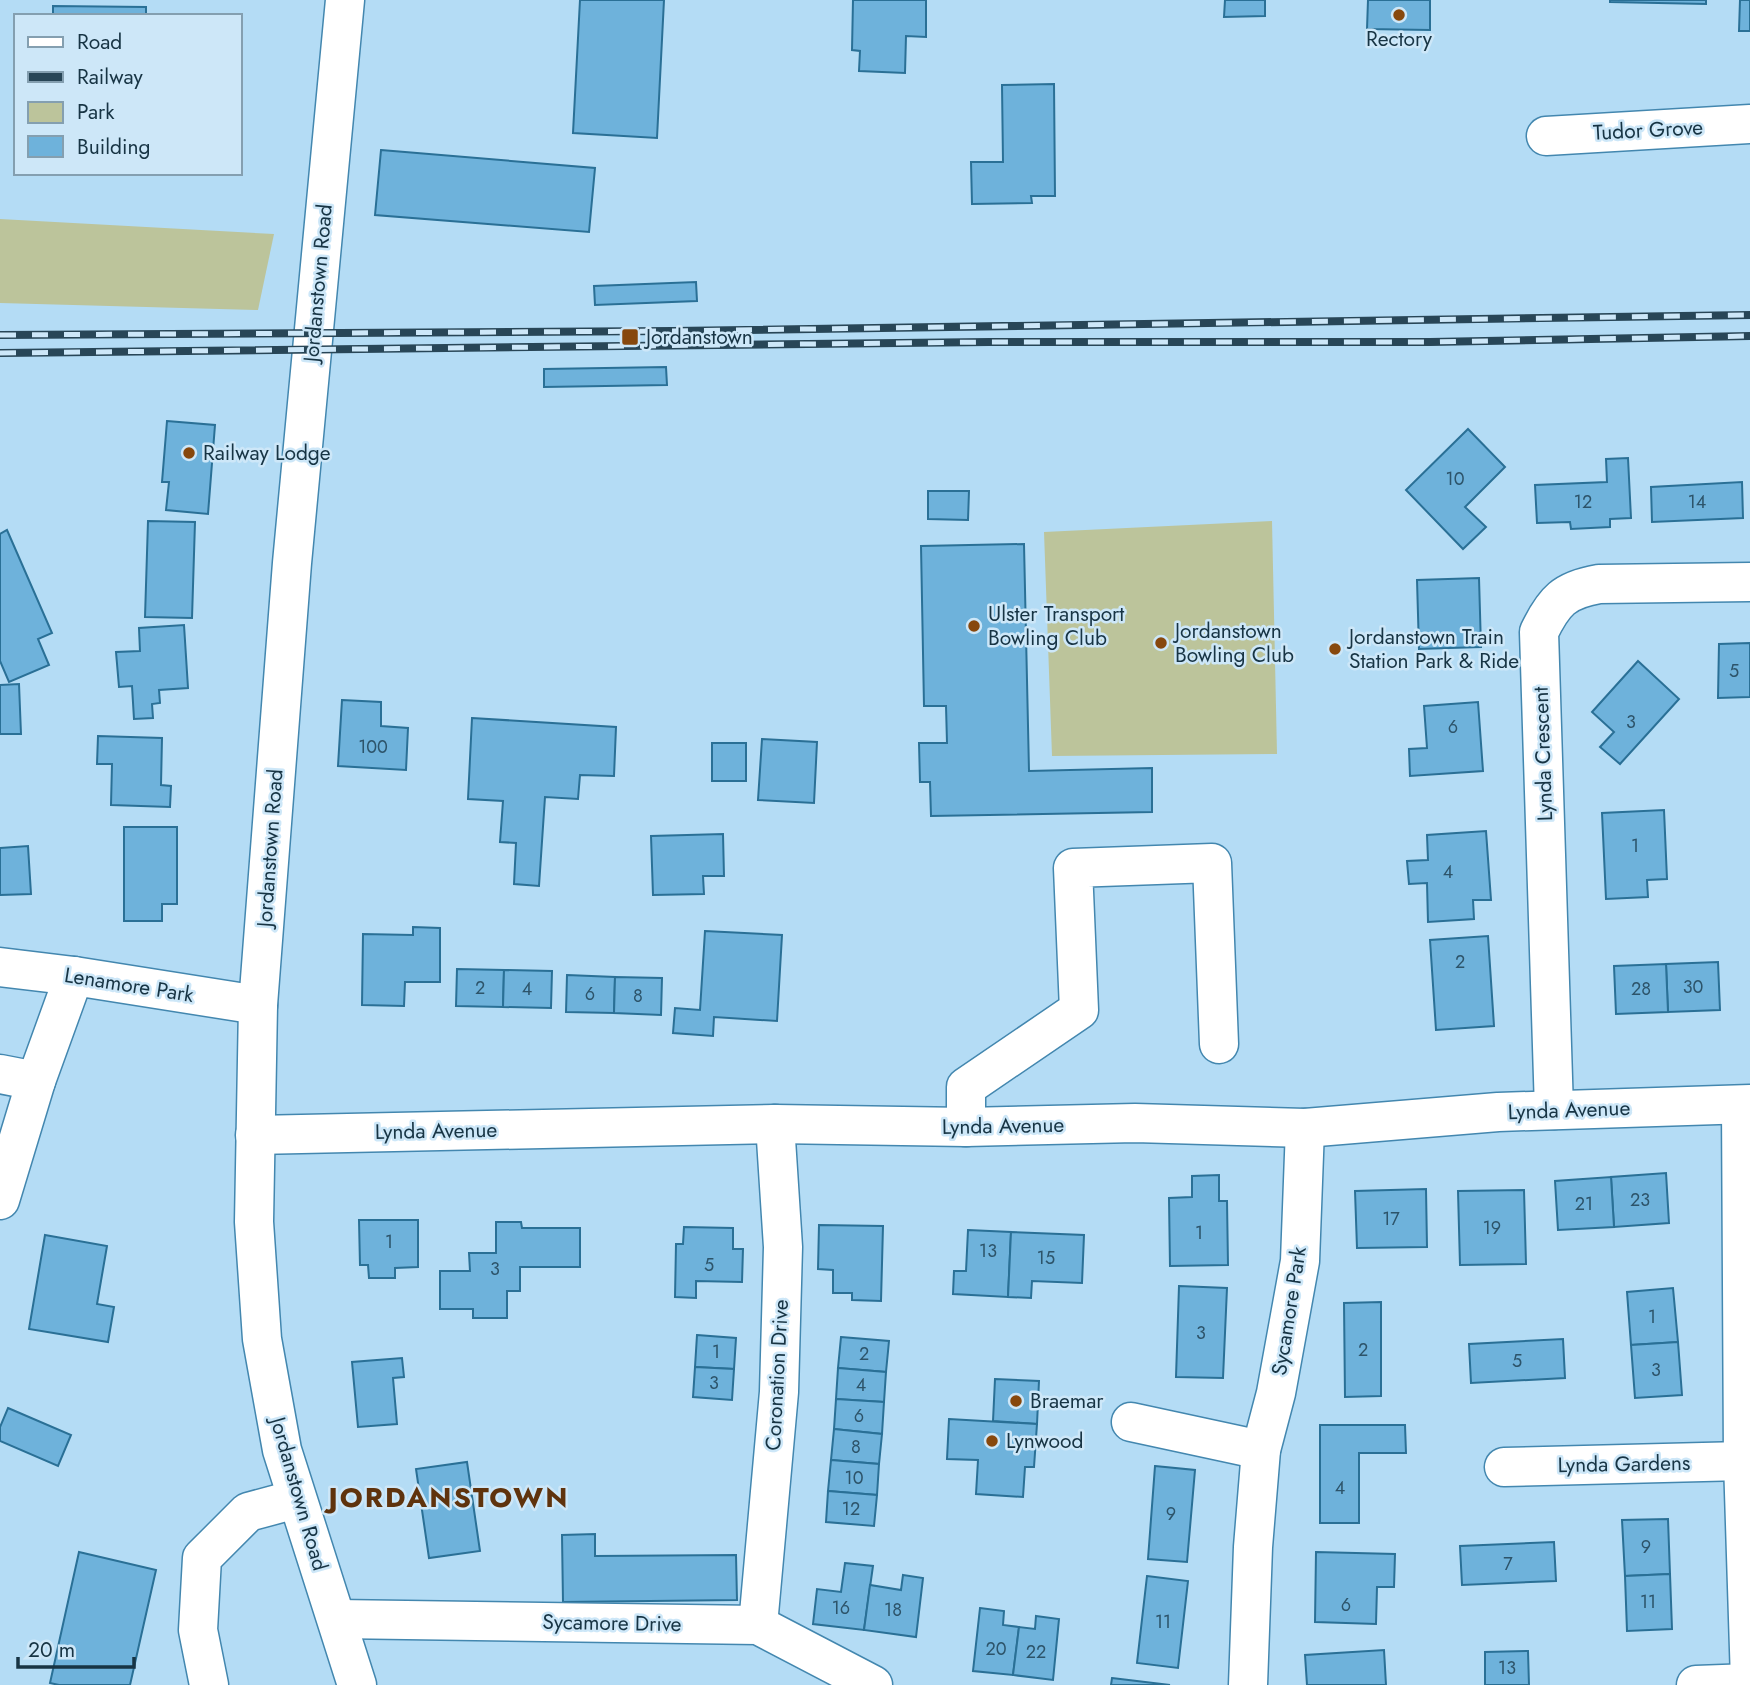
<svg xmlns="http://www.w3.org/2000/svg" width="1750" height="1685" font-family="Jost,sans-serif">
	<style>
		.green { fill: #bcc49b }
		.building { fill: #6eb2db; stroke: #2a7096; stroke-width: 2 }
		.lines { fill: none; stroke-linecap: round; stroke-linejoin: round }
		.minor-casing { stroke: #4387af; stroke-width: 41 }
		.minor { stroke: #fff; stroke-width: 38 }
		.rail-casing { stroke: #284657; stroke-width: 8 }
		.rail { stroke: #cde7f8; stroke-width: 5; stroke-dasharray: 16; stroke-linecap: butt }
		.poi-dot { fill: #87480d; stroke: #cde7f8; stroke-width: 2.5 }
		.labels { text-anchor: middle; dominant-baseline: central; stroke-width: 5; stroke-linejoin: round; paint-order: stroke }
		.number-label { font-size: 18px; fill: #2d546a }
		.poi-label { font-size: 21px; fill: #173444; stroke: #cde7f8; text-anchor: start }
		.street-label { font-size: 21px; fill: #173444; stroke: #cde7f8 }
		.district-label { font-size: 28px; font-weight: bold; letter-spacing: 2px; fill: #5f330d; stroke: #cde7f8 }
	</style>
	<rect width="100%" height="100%" fill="#b4dcf5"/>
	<g class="green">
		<polygon points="0,219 274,234 258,310 0,303"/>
		<polygon points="1272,521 1277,754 1052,756 1044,532"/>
	</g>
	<g class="building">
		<polygon points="580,0 664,0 657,138 573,133"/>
		<polygon points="853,0 926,0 926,37 906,36 905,73 859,71 860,51 852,50"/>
		<polygon points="1225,0 1265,0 1265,16 1224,17"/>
		<polygon points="1368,0 1430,0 1430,30 1367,29"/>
		<polygon points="1610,0 1706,0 1706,4 1610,2"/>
		<polygon points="1740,0 1750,0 1750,31 1739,31"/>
		<polygon points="53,6 146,7 146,16 53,16"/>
		<polygon points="1054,84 1055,196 1031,196 1032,203 972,204 971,162 1003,162 1002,85"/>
		<polygon points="381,150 595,168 589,232 375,215"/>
		<polygon points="696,282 697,301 595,305 594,286"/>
		<polygon points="666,367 667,385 544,387 544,369"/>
		<polygon points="167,421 215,425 208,514 166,510 169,482 162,482"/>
		<polygon points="1468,429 1505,467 1465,507 1486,527 1463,549 1406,490"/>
		<polygon points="1628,458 1631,518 1610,519 1610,527 1571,529 1570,522 1537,523 1535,485 1607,482 1606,459"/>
		<polygon points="1742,482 1743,518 1652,522 1651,487"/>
		<polygon points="928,491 969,491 968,520 928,519"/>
		<polygon points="148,521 195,522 192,618 145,617"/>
		<polygon points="7,530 52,633 38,639 49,665 9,682 0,661 0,534"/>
		<polygon points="1024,544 1029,771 1152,768 1152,812 931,816 930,782 920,782 919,743 947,743 946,706 924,706 921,546"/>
		<polygon points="1479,578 1481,647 1419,649 1417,580"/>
		<polygon points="184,625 188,688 159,690 160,703 152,704 153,718 134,719 132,686 119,687 116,652 140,651 139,628"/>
		<polygon points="1750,643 1750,697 1718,698 1719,644"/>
		<polygon points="1638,661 1679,699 1620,764 1600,747 1614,732 1592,712"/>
		<polygon points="19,684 21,734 0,734 0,685"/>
		<polygon points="342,700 381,702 381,726 408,728 406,770 338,766"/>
		<polygon points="1478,702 1483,771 1410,776 1409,749 1427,748 1424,706"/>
		<polygon points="472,718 616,727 614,776 580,775 578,799 545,797 539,886 514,884 516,843 500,842 503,801 468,799"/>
		<polygon points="98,736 162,738 161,785 171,786 170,807 111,805 112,764 97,764"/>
		<polygon points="762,739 817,742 814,803 758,800"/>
		<rect x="712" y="743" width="34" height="38"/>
		<polygon points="1664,810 1667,879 1647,880 1648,897 1606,899 1602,813"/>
		<polygon points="124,827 177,827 177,904 162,904 162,921 124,921"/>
		<polygon points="1486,831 1491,900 1473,900 1474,919 1428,922 1427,883 1409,884 1407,861 1428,860 1427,835"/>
		<polygon points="723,834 724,876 703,876 704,894 653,895 651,836"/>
		<polygon points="28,846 31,894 0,895 0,848"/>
		<polygon points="413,927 440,928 440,982 405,982 404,1006 362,1005 363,934 413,935"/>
		<polygon points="705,931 782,935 777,1021 714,1017 713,1036 673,1033 675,1008 700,1010"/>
		<polygon points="1488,936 1494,1026 1436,1030 1430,940"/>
		<polygon points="1718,962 1720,1010 1668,1012 1666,964"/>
		<polygon points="1666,964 1668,1012 1616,1014 1614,966"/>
		<polygon points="457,969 504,970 503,1007 456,1006"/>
		<polygon points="504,970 552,971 551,1008 503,1007"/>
		<polygon points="567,975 615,977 614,1013 566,1012"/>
		<polygon points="615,977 662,978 661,1015 614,1013"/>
		<polygon points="1666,1173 1669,1223 1614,1227 1611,1177"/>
		<polygon points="1219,1175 1219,1201 1227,1201 1228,1265 1170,1266 1169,1198 1192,1197 1192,1176"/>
		<polygon points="1611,1177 1614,1227 1558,1230 1555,1181"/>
		<polygon points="1426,1189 1427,1247 1357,1248 1355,1191"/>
		<polygon points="1524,1190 1526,1264 1460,1265 1458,1191"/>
		<polygon points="359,1220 418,1220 418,1267 395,1268 395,1278 369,1278 368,1265 360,1265"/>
		<polygon points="496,1222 521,1222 522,1228 580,1228 580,1267 520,1267 520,1291 507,1291 507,1318 473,1318 473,1309 440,1309 440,1271 470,1271 469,1253 496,1253"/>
		<polygon points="819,1225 883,1226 881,1301 852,1300 852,1293 833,1293 833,1270 818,1269"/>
		<polygon points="684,1227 733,1228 733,1249 743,1249 742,1282 696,1281 696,1298 675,1297 676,1244 683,1244"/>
		<polygon points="968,1230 1011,1232 1008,1297 953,1294 954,1271 966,1271"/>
		<polygon points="1011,1232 1084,1235 1082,1283 1032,1281 1031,1298 1008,1297"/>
		<polygon points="45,1235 107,1246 97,1304 114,1307 108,1342 29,1329"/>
		<polygon points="1179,1286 1227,1288 1223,1378 1176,1377"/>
		<polygon points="1673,1288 1678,1342 1631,1345 1627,1292"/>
		<polygon points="1381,1302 1381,1396 1345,1397 1344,1303"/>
		<polygon points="697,1335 736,1338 734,1369 695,1367"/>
		<polygon points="841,1337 889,1341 886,1372 838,1368"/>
		<polygon points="1563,1339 1565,1378 1471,1383 1469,1344"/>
		<polygon points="1678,1342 1682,1395 1635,1398 1631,1345"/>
		<polygon points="402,1358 404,1377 393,1378 397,1424 358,1427 352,1362"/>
		<polygon points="695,1367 734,1369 732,1400 693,1397"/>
		<polygon points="838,1368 886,1372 884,1402 836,1399"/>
		<polygon points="995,1379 1039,1381 1037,1424 993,1421"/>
		<polygon points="836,1399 884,1402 882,1434 834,1429"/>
		<polygon points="8,1408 71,1435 58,1466 0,1441 0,1427"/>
		<polygon points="949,1419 1037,1424 1034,1467 1025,1467 1023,1497 976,1494 978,1460 947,1459"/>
		<polygon points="1320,1425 1405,1425 1406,1453 1359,1453 1359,1523 1320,1523"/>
		<polygon points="834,1429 882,1434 879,1464 831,1460"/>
		<polygon points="831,1460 879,1464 877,1495 828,1491"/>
		<polygon points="467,1462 480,1551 429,1558 416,1469"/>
		<polygon points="1155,1466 1195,1470 1187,1562 1148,1559"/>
		<polygon points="828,1491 877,1495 874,1526 826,1522"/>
		<polygon points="1668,1519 1670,1574 1625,1576 1622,1520"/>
		<polygon points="595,1534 595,1556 736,1555 737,1600 563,1602 562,1535"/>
		<polygon points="1554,1542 1556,1581 1462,1585 1460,1546"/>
		<polygon points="79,1552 156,1570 130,1685 59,1685 50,1683"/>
		<polygon points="1316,1552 1395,1554 1394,1587 1377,1587 1376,1624 1315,1622"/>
		<polygon points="845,1563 873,1566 864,1630 813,1624 817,1589 841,1592"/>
		<polygon points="1670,1574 1672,1629 1627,1631 1625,1576"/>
		<polygon points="903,1575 923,1578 916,1637 864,1630 870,1585 901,1590"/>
		<polygon points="1147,1576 1188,1581 1178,1668 1137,1663"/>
		<polygon points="980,1608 1004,1611 1003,1625 1019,1627 1013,1675 973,1671"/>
		<polygon points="1036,1616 1059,1619 1053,1680 1013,1675 1019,1627 1035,1629"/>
		<polygon points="1384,1650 1386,1685 1307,1685 1305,1655"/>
		<polygon points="1528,1651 1529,1685 1485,1685 1485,1652"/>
		<polygon points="1112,1678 1170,1685 1111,1685"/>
	</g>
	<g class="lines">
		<defs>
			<g id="minor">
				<polyline points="345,0 292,563 258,1005 254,1222 262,1339 282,1450 357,1685"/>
				<polyline points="1546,136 1750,124"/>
				<polyline points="0,967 74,976 258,1005"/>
				<polyline points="0,1074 36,1081"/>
				<polyline points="1741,1105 1743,1461 1750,1681"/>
				<path d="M1554,1110L1539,632C1554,601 1564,590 1599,584L1750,582"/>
				<polyline points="966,1127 966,1087 1079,1010 1073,868 1212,863 1219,1044"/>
				<polyline points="255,1135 775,1124 966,1127 1135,1123 1305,1128 1498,1112 1750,1104"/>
				<polyline points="0,1200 36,1081 74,976"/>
				<polyline points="1131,1422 1261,1450"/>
				<polyline points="1504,1467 1743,1461"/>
				<polyline points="337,1619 758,1625 873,1685"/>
				<polyline points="758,1625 779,1392 783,1247 775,1124"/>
				<polyline points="209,1685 198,1630 202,1558 248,1512 296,1499"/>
				<polyline points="1248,1685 1253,1547 1261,1450 1276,1393 1300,1261 1305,1128"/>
				<polyline points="1696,1685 1750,1683"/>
			</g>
		</defs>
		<use href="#minor" class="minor-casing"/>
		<use href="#minor" class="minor"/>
		<defs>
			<g id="rail">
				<polyline points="0,335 673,331 1750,315"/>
				<polyline points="0,353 989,342 1430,342 1750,336"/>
			</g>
		</defs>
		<use href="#rail" class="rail-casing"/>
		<use href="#rail" class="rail"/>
	</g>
	<g class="poi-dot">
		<circle cx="1399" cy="15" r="7"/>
		<rect x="621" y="328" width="18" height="18" rx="3.5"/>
		<circle cx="189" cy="453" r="7"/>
		<circle cx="974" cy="626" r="7"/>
		<circle cx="1161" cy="643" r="7"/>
		<circle cx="1335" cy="649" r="7"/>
		<circle cx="1016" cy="1401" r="7"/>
		<circle cx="992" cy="1441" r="7"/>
	</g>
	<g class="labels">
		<g class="number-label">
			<text x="1455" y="479">10</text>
			<text x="1583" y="502">12</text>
			<text x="1697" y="502">14</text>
			<text x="1734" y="671">5</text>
			<text x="1631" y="722">3</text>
			<text x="1453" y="727">6</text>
			<text x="373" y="747">100</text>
			<text x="1635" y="846">1</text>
			<text x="1448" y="872">4</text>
			<text x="1460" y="962">2</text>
			<text x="1693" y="987">30</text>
			<text x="480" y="988">2</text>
			<text x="527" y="989">4</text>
			<text x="1641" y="989">28</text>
			<text x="590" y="994">6</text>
			<text x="638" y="996">8</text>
			<text x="1640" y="1200">23</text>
			<text x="1584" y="1204">21</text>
			<text x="1391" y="1219">17</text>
			<text x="1492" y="1228">19</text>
			<text x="1199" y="1233">1</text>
			<text x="389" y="1242">1</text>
			<text x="988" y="1251">13</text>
			<text x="1046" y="1258">15</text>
			<text x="709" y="1265">5</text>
			<text x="495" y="1269">3</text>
			<text x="1652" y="1317">1</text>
			<text x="1201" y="1333">3</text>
			<text x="1363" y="1350">2</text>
			<text x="716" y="1352">1</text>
			<text x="864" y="1354">2</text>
			<text x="1517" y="1361">5</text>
			<text x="1656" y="1370">3</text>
			<text x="714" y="1383">3</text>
			<text x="861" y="1385">4</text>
			<text x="859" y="1416">6</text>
			<text x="856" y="1447">8</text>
			<text x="854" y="1478">10</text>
			<text x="1340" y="1488">4</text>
			<text x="851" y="1509">12</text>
			<text x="1171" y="1514">9</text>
			<text x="1646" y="1547">9</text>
			<text x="1508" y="1564">7</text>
			<text x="1648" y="1602">11</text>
			<text x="1346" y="1605">6</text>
			<text x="841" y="1608">16</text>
			<text x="893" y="1610">18</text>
			<text x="1163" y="1622">11</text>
			<text x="996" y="1649">20</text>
			<text x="1036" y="1652">22</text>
			<text x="1507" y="1668">13</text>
		</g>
		<g class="poi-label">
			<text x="1399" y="39" text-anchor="middle">Rectory</text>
			<text x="646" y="337">Jordanstown</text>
			<text x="203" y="453">Railway Lodge</text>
			<text x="988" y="614">Ulster Transport<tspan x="988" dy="24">Bowling Club</tspan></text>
			<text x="1175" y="631">Jordanstown<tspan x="1175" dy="24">Bowling Club</tspan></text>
			<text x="1349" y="637">Jordanstown Train<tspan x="1349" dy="24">Station Park &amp; Ride</tspan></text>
			<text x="1030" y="1401">Braemar</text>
			<text x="1006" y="1441">Lynwood</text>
		</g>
		<g class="street-label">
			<text transform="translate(1648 130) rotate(-3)">Tudor Grove</text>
			<text transform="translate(318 283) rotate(-85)">Jordanstown Road</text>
			<text transform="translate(1543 754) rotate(-92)">Lynda Crescent</text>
			<text transform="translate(270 848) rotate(-86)">Jordanstown Road</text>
			<text transform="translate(129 985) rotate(9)">Lenamore Park</text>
			<text transform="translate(1569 1110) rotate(-2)">Lynda Avenue</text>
			<text transform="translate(1003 1126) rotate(-1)">Lynda Avenue</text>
			<text transform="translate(436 1131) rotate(-1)">Lynda Avenue</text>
			<text transform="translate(1289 1311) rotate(-81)">Sycamore Park</text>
			<text transform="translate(777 1375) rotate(-87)">Coronation Drive</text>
			<text transform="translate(1624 1464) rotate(-1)">Lynda Gardens</text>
			<text transform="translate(299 1494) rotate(74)">Jordanstown Road</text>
			<text transform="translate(612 1623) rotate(1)">Sycamore Drive</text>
		</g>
		<g class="district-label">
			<text x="449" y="1497">JORDANSTOWN</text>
		</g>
	</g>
	<rect x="14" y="14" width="228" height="161" fill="#cde7f8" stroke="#849fb0" stroke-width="2"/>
	<rect x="28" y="37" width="35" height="10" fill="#ffffff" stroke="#849fb0" stroke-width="2"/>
	<text x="77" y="49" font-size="21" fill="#173444">Road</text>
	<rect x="28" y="72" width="35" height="10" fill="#284657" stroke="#849fb0" stroke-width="2"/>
	<text x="77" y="84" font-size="21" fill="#173444">Railway</text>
	<rect x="28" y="102" width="35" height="21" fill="#bcc49b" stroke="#849fb0" stroke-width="2"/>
	<text x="77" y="119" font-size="21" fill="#173444">Park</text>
	<rect x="28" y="136" width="35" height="21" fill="#6eb2db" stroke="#849fb0" stroke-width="2"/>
	<text x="77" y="154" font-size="21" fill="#173444">Building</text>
	<path d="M18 1657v10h116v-10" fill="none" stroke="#173444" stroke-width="3.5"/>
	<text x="28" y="1657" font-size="21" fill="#173444" stroke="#cde7f8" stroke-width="5" paint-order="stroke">20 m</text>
</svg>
